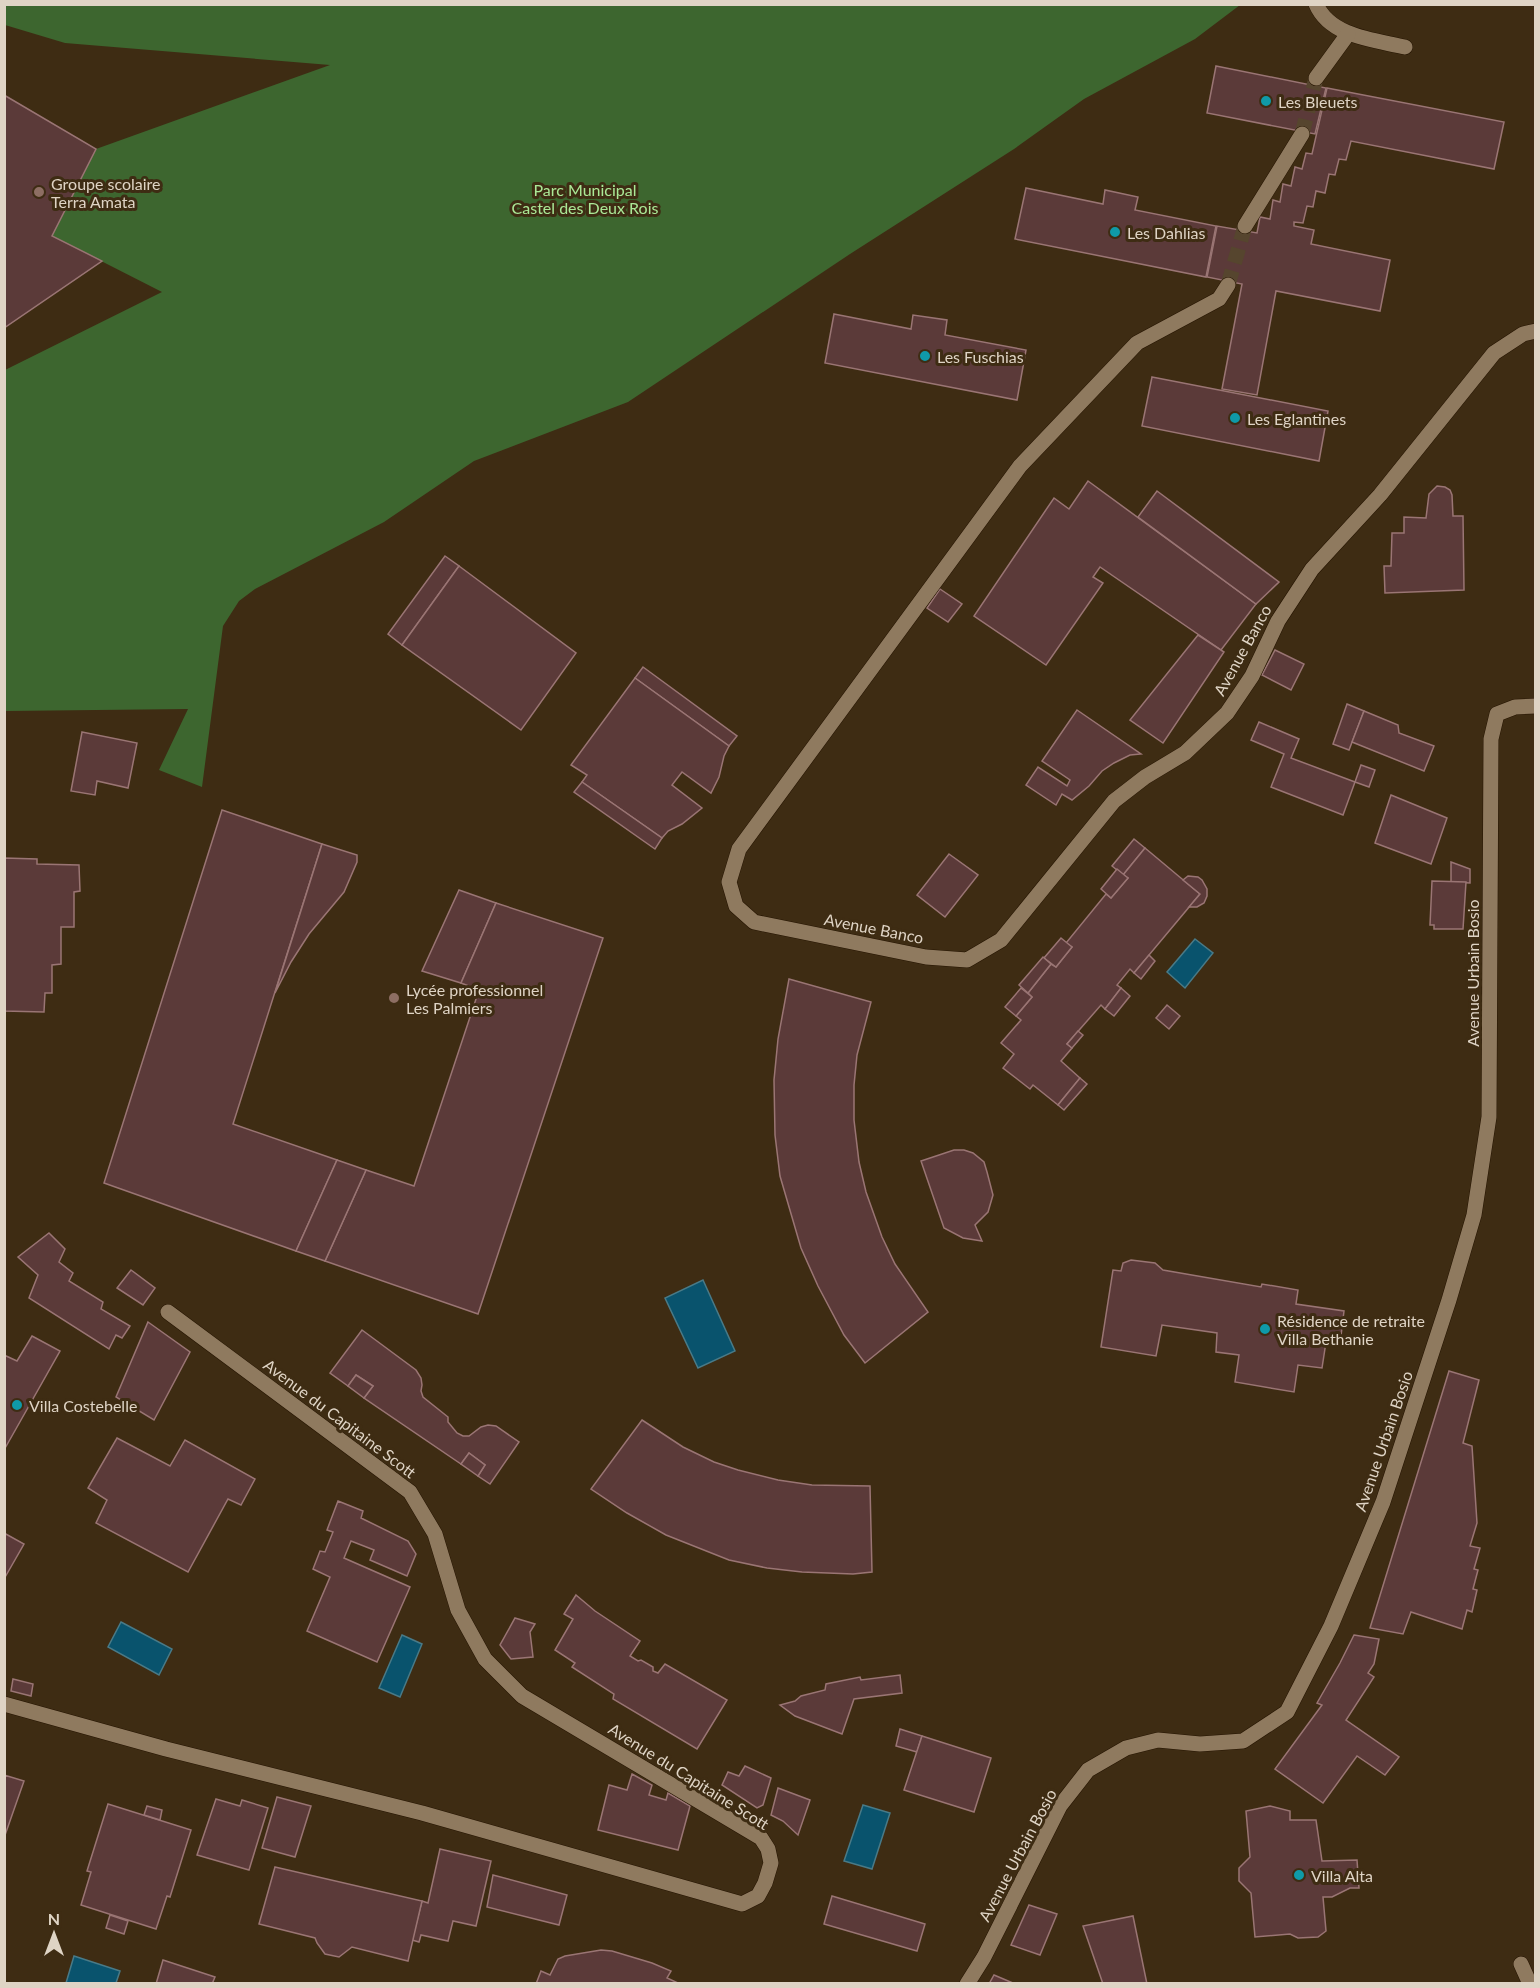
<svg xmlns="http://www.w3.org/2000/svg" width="1540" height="1988" font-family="Lato,sans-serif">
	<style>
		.green { fill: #3d662f }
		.water { fill: #09536d; stroke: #497a87; stroke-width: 1.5 }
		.building { fill: #5b3a39; stroke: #9a7574; stroke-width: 1.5 }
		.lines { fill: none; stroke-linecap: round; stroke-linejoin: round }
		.minor-tunnel { stroke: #56452e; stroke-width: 15; stroke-dasharray: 15 8; stroke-linecap: butt }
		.minor-casing { stroke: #251400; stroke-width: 16 }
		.minor { stroke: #8f7a5f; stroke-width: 15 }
		.culture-dot { fill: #0f9aa8; stroke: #3e2c13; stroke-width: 2 }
		.education-dot { fill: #8d6e63; stroke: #3e2c13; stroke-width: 2 }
		.labels { text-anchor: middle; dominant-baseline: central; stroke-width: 6; stroke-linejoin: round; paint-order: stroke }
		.poi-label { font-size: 16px; fill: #dfd4c5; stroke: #3e2c13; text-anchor: start }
		.park-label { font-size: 16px; fill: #aae896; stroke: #3e2c13 }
		.street-label { font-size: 16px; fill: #dfd4c5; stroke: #3e2c13 }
	</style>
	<rect width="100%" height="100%" fill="#3e2c13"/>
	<polygon class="green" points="5,4 1240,5 1195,39 1084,99 1014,149 850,254 628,402 474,461 384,522 255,589 239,601 223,626 202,787 159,770 188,709 5,711 5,370 162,292 52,236 96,149 330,65 65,43 5,25"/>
	<g class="water">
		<polygon points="1195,939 1213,953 1185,988 1167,972"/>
		<polygon points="703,1280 735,1351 698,1368 665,1298"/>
		<polygon points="121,1622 172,1649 159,1675 108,1647"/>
		<polygon points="402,1635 422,1644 400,1697 379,1688"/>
		<polygon points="863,1805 890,1813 872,1869 844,1861"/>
		<polygon points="74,1956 120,1971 116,1983 66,1983"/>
	</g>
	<g class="building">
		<polygon points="1216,66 1326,88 1315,134 1207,113"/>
		<polygon points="1327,88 1504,122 1494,169 1351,141 1346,160 1339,159 1335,175 1329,174 1325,193 1316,191 1313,207 1307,206 1303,223 1294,222 1294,226 1314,230 1311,244 1390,260 1380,311 1276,291 1257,395 1222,389 1242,284 1207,277 1217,226 1257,233 1260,217 1270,219 1273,200 1280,202 1283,184 1291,186 1295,167 1302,169 1306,153 1312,154"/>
		<polygon points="4,95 96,149 52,236 102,261 4,328"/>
		<polygon points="1026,188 1103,204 1105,190 1138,197 1135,210 1216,226 1206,277 1015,239"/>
		<polygon points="834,314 911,329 913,315 947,320 945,335 1026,350 1017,400 825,363"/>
		<polygon points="1152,377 1328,411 1319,461 1142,426"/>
		<polygon points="1088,481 1256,604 1221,650 1100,567 1093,577 1103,583 1046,665 974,616 1054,498 1069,509"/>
		<polygon points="1437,486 1445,487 1450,490 1452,495 1453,516 1463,516 1464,590 1385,593 1384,566 1391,566 1392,533 1404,533 1404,517 1426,518 1429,494"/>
		<polygon points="1157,491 1279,582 1256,604 1138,517"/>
		<polygon points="445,556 459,566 402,645 388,634"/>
		<polygon points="459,566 576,653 521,730 402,645"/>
		<polygon points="940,589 962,604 948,622 927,608"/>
		<polygon points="1198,635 1224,652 1163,743 1130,720"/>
		<polygon points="1275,650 1304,664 1291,690 1262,675"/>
		<polygon points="643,667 737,736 729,746 635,678"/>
		<polygon points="635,678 729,746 724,756 719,777 711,793 682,772 672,785 702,808 682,824 668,831 662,838 582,782 587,775 571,765"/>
		<polygon points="1347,704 1364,711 1349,750 1333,744"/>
		<polygon points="1077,710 1141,754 1130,755 1114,763 1102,771 1089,786 1072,800 1062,794 1056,805 1026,785 1038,767 1067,786 1070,780 1042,761"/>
		<polygon points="1364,711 1398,725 1399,733 1434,746 1424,771 1352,742"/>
		<polygon points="1259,722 1299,739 1291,758 1355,782 1343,815 1271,787 1284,754 1251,740"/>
		<polygon points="82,732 137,743 128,788 97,781 95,795 71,791"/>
		<polygon points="1361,765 1375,770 1369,787 1355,782"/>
		<polygon points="582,782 662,838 655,849 574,792"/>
		<polygon points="1391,795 1447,818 1431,864 1375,843"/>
		<polygon points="222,810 322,844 233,1124 337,1160 296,1251 104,1183"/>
		<polygon points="1134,839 1145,848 1123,875 1112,866"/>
		<polygon points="322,844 357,855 357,862 344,892 309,934 291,962 275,993"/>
		<polygon points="1145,848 1200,894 1134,973 1130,969 1117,985 1121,988 1105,1009 1101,1005 1067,1044 1072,1048 1061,1061 1080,1078 1058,1105 1033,1085 1030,1089 1003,1068 1014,1054 1001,1043 1021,1020 1016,1016 1032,997 1028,993 1051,964 1056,967 1072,947 1066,943 1106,894 1111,898 1128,878 1123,875"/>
		<polygon points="949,854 978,875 945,917 917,895"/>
		<polygon points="4,858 37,859 37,864 79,865 80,891 74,892 74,927 61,927 61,964 52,965 52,993 45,993 44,1012 4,1011"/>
		<polygon points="1451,862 1470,869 1470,883 1451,882"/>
		<polygon points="1117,869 1128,878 1111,898 1101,889"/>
		<polygon points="1188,876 1198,877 1202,880 1207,889 1207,896 1204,903 1197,907 1189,907 1200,894 1183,880"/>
		<polygon points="1432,881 1466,882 1463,929 1434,929 1434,925 1430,925"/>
		<polygon points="459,890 496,903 461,983 422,971"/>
		<polygon points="496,903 603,938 478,1314 325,1261 366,1170 414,1186 479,990 461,983"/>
		<polygon points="1061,938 1072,947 1056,967 1044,958"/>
		<polygon points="1149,955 1155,961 1141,979 1134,973"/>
		<polygon points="1043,957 1051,964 1028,993 1019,985"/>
		<polygon points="789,979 871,1002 857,1055 854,1085 854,1120 859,1162 866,1192 882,1237 895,1264 928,1312 865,1363 844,1335 818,1286 801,1248 780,1176 775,1135 774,1080 778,1039"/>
		<polygon points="1021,988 1032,997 1016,1016 1005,1007"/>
		<polygon points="1121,988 1130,996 1114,1016 1105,1009"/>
		<polygon points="1167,1005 1180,1016 1169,1029 1156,1018"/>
		<polygon points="1078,1031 1083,1035 1072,1048 1067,1044"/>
		<polygon points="1080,1078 1087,1084 1064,1110 1058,1105"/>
		<polygon points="954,1150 964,1150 973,1153 984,1162 987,1172 993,1195 988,1212 975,1225 982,1241 963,1238 944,1228 921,1161"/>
		<polygon points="337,1160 366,1170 325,1261 296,1251"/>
		<polygon points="49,1233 65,1249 59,1262 73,1273 69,1281 103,1302 101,1309 130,1326 122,1338 116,1335 109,1349 29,1298 38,1275 18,1257"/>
		<polygon points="1131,1260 1155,1263 1163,1270 1261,1287 1262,1284 1298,1290 1296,1304 1344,1311 1340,1344 1326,1342 1322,1368 1298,1365 1294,1392 1235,1382 1239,1355 1216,1352 1217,1333 1162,1325 1156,1356 1101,1347 1113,1270 1121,1271 1123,1263"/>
		<polygon points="131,1270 155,1288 143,1305 117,1288"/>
		<polygon points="148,1322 190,1352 154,1420 116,1397"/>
		<polygon points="362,1330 416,1370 421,1378 422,1385 421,1391 423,1397 448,1417 448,1422 457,1433 463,1436 469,1436 481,1427 488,1425 496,1426 519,1442 490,1484 478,1476 485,1465 469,1453 461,1464 364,1398 373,1386 356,1375 348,1386 330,1373"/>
		<polygon points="32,1336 60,1351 4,1450 4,1355 17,1361"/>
		<polygon points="1449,1371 1479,1380 1463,1443 1472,1446 1477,1523 1470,1546 1480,1548 1474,1569 1478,1570 1473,1589 1477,1590 1472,1612 1467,1610 1462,1629 1411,1612 1403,1634 1370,1628"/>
		<polygon points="356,1375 373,1386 364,1398 348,1386"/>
		<polygon points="642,1420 683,1447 714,1462 738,1470 778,1480 812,1485 870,1486 872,1572 853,1574 802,1572 767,1568 729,1560 666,1535 627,1513 591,1489"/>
		<polygon points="117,1438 170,1466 185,1440 255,1479 241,1505 228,1499 188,1572 96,1523 107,1500 88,1488"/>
		<polygon points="469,1453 485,1465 478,1476 461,1464"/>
		<polygon points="338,1501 363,1511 361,1518 408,1541 416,1554 407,1576 370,1560 374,1550 351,1541 344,1558 410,1587 377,1662 307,1631 330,1577 313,1569 320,1551 325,1552 333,1532 327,1530"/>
		<polygon points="4,1533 24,1544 4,1579"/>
		<polygon points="576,1595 595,1611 640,1641 630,1656 638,1661 641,1660 653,1667 653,1671 658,1673 665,1664 727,1700 697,1749 613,1699 614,1694 572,1667 575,1663 555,1650 573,1619 564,1614"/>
		<polygon points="515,1618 535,1624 530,1632 533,1657 511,1659 500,1645"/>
		<polygon points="1354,1635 1379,1639 1374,1664 1368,1673 1374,1677 1346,1720 1399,1757 1385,1775 1357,1756 1323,1803 1275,1769 1322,1705 1317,1703 1340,1663"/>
		<polygon points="900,1675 902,1693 854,1699 842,1734 795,1716 780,1705 795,1701 801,1696 825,1690 826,1684 860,1677 861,1680"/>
		<polygon points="13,1679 33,1684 31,1696 11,1691"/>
		<polygon points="900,1729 922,1736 917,1752 896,1746"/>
		<polygon points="922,1736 991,1758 974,1812 904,1790"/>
		<polygon points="745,1766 771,1778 763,1805 757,1808 722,1785 728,1772 739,1776"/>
		<polygon points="632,1774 652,1785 649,1795 666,1800 668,1793 690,1806 678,1850 598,1830 609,1785 627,1790"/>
		<polygon points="4,1775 24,1781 4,1838"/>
		<polygon points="778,1788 810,1800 798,1835 783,1821 771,1815"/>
		<polygon points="277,1797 311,1806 295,1857 262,1848"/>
		<polygon points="216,1799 240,1806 242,1800 268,1808 249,1870 197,1855"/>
		<polygon points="108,1804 191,1830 170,1897 167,1896 156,1929 81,1905 91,1872 87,1871"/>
		<polygon points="147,1806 162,1810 160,1820 144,1815"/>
		<polygon points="1270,1806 1290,1811 1290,1820 1316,1820 1322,1861 1357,1860 1359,1888 1350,1888 1332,1897 1323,1897 1326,1931 1318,1937 1298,1938 1290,1934 1255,1937 1251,1893 1239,1881 1239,1868 1250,1857 1246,1811"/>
		<polygon points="440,1849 491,1861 476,1926 453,1921 448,1941 421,1935 419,1942 412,1940 422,1901 428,1903"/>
		<polygon points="275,1867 422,1901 408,1961 352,1947 339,1957 325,1954 317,1943 315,1938 259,1924"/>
		<polygon points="493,1875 567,1895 559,1925 487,1907"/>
		<polygon points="832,1896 925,1924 917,1951 824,1924"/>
		<polygon points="1029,1905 1057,1914 1040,1955 1011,1945"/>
		<polygon points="110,1915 128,1921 124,1934 106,1928"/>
		<polygon points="1133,1916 1147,1984 1103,1984 1083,1926"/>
		<polygon points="601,1950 612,1951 652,1963 671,1971 667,1978 680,1984 536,1984 541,1971 550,1975 558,1959 565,1956"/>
		<polygon points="163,1960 215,1977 212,1984 156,1984"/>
		<polygon points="994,1975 1013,1983 1013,1984 989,1984"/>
	</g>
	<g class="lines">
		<g class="minor-tunnel">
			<polyline points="1302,134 1316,78"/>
			<polyline points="1228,285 1245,226"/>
		</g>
		<defs>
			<g id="minor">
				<path d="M1316,4C1330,37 1375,40 1405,47"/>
				<polyline points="1316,78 1348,34"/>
				<polyline points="1245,226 1302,134"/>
				<polyline points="1228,285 1219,299 1137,343 1020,466 739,849 729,882 736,906 754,922 926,957 967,960 1001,940 1114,801 1145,777 1185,753 1227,713 1252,676 1278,621 1312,569 1380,495 1494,353 1523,334 1536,331"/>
				<polyline points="4,1704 166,1749 422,1813 742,1904 758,1896 765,1883 771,1863 768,1849 761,1838 522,1696 485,1659 458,1610 435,1534 410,1492 168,1312"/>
				<polyline points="1521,1964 1530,1984"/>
				<polyline points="967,1984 984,1957 1060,1806 1088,1770 1126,1748 1158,1740 1200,1744 1243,1741 1287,1712 1331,1626 1383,1502 1449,1300 1474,1215 1489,1117 1491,739 1497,714 1515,707 1536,706"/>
			</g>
		</defs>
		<use href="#minor" class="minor-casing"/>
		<use href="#minor" class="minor"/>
	</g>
	<g class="culture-dot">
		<circle cx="1266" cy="101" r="6"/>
		<circle cx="1115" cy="232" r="6"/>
		<circle cx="925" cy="356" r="6"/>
		<circle cx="1235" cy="418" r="6"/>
		<circle cx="1265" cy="1329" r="6"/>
		<circle cx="17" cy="1405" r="6"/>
		<circle cx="1299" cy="1875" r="6"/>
	</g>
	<g class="education-dot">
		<circle cx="39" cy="192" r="6"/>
		<circle cx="394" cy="998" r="6"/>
	</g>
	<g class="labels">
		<g class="poi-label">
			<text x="1278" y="101">Les Bleuets</text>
			<text x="51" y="183">Groupe scolaire<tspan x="51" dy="18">Terra Amata</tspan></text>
			<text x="1127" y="232">Les Dahlias</text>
			<text x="937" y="356">Les Fuschias</text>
			<text x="1247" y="418">Les Eglantines</text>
			<text x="406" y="989">Lycée professionnel<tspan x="406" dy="18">Les Palmiers</tspan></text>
			<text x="1277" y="1320">Résidence de retraite<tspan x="1277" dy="18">Villa Bethanie</tspan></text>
			<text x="29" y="1405">Villa Costebelle</text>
			<text x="1311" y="1875">Villa Alta</text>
		</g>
		<g class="park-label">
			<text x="585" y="189">Parc Municipal<tspan x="585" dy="18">Castel des Deux Rois</tspan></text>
		</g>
		<g class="street-label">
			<text transform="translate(1242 650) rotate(-61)">Avenue Banco</text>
			<text transform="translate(874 928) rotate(11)">Avenue Banco</text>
			<text transform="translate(1472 973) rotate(-90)">Avenue Urbain Bosio</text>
			<text transform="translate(340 1418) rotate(37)">Avenue du Capitaine Scott</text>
			<text transform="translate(1383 1441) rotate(-71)">Avenue Urbain Bosio</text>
			<text transform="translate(689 1776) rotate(32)">Avenue du Capitaine Scott</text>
			<text transform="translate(1017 1855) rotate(-62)">Avenue Urbain Bosio</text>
		</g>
	</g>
	<rect width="1540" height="1988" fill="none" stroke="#dfd4c5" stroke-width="12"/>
	<g transform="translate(54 1934)" stroke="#3e2c13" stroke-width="4.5" paint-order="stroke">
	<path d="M0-4.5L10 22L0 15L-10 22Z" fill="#dfd4c5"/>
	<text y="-9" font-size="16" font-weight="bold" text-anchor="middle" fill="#dfd4c5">N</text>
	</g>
</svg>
